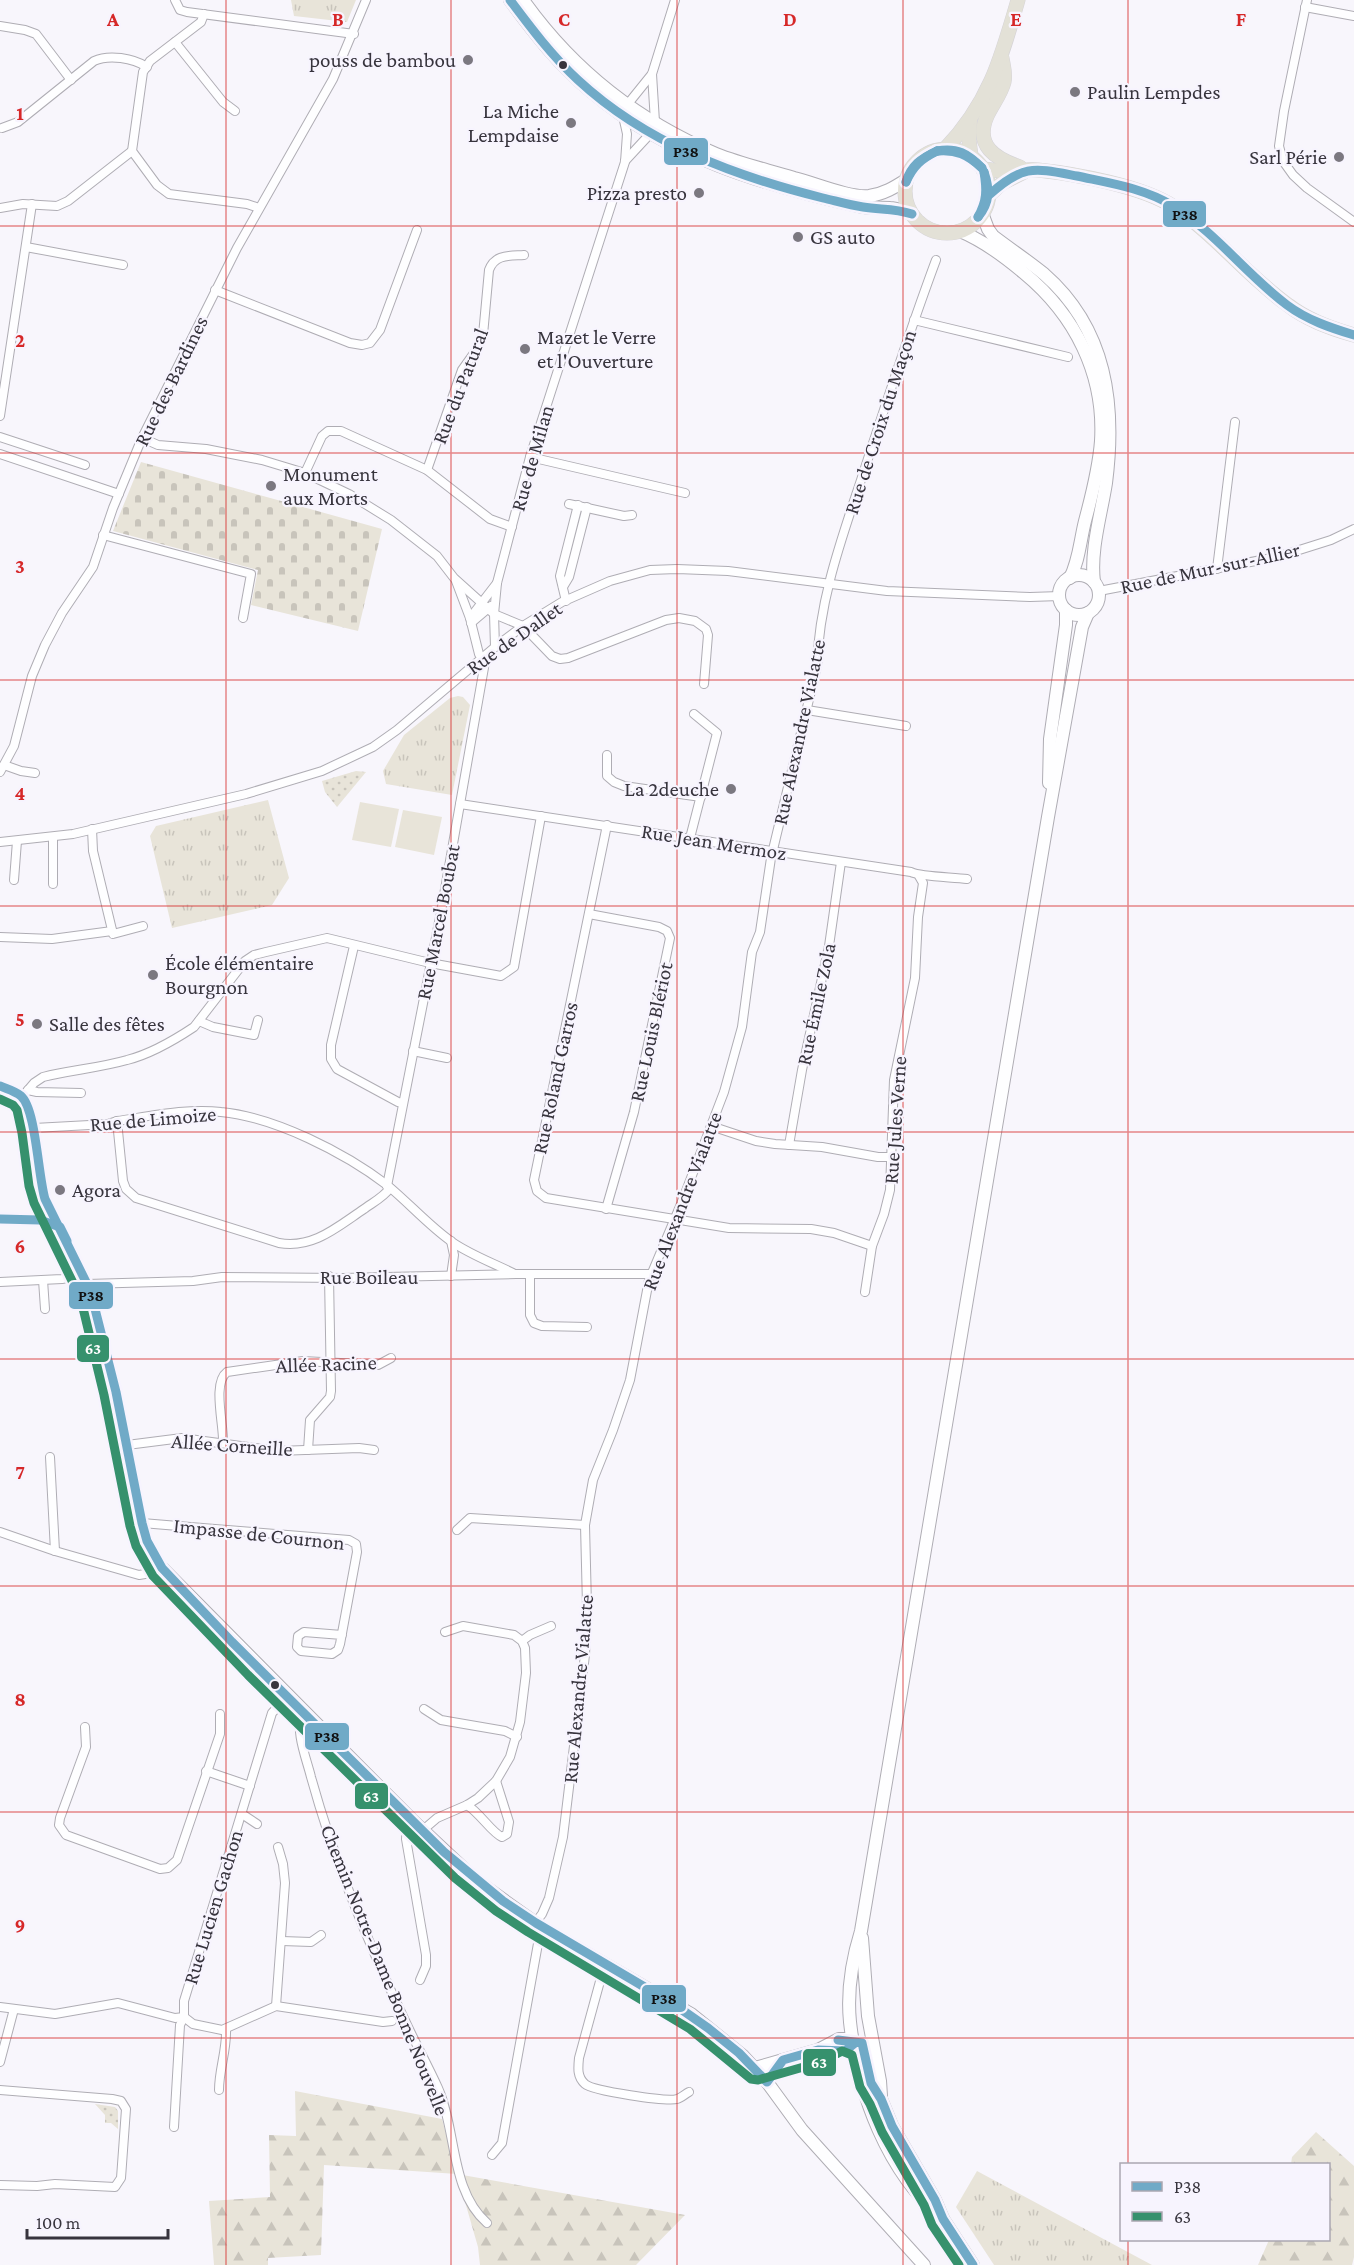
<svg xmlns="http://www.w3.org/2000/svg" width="1354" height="2265" font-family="'Crimson Pro',serif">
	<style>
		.grass { fill: url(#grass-tufts) }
		.forest { fill: url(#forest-firs) }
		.cemetery { fill: url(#cemetery-stones) }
		.park { fill: url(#park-dots) }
		.pitch { fill: #e8e4d9 }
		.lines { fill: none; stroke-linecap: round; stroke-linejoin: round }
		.street-casing { stroke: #afadb4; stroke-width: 10 }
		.secondary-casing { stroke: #afadb4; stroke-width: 14 }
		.primary-casing { stroke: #d5d3d7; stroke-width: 15 }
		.street { stroke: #fefeff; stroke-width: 8 }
		.secondary { stroke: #fefeff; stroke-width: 12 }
		.primary { stroke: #e3e1d7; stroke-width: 14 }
		.bus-1-casing { stroke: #f7f4fe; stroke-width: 14 }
		.bus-2-casing { stroke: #f7f4fe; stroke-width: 14 }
		.bus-1 { stroke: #70aac7; stroke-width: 9 }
		.bus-2 { stroke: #36916d; stroke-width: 9 }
		.grid { fill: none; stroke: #d62828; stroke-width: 1.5; stroke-opacity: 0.55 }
		.poi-dot { fill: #7b7880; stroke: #f7f4fe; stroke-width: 2 }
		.bus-dot { fill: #37343d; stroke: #f7f4fe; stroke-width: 2 }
		.labels { text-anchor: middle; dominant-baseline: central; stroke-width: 4.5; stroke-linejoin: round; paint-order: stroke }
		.poi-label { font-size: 21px; fill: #37343d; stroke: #f7f4fe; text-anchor: start }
		.street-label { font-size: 21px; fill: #37343d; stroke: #f7f4fe }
		.grid-label { font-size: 20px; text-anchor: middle; font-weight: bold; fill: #d62828; stroke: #f7f4fe; stroke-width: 4.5; stroke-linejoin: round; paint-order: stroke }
		.line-badge { stroke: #f7f4fe; stroke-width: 2 }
		.badge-label { font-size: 16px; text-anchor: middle; font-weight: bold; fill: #fff }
		.pale-badge-label { font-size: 16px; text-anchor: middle; font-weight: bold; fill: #111 }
	</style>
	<defs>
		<pattern id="grass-tufts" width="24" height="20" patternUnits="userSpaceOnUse" patternTransform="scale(1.5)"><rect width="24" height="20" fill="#e8e4d9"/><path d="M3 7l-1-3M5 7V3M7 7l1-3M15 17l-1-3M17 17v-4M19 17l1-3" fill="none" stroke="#c8c4bb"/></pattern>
		<pattern id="forest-firs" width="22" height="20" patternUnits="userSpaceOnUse" patternTransform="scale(1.5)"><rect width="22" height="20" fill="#e8e4d9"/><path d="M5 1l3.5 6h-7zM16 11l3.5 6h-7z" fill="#c8c4bb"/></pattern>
		<pattern id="cemetery-stones" width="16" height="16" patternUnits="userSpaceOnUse" patternTransform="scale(1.5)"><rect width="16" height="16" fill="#e8e4d9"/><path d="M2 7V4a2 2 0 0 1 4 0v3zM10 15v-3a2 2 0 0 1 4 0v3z" fill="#c8c4bb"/></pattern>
		<pattern id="park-dots" width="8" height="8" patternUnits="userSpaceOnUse" patternTransform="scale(1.5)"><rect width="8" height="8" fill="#e8e4d9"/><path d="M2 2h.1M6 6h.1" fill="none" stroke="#c8c4bb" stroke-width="1.8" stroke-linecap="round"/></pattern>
	</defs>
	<rect width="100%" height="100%" fill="#f8f6fc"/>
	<g class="grass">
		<polygon points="291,0 356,0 347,22 294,16"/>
		<polygon points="458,696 463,697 470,705 452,795 386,784 383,771 404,735 450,698"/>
		<polygon points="268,800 289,878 272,905 172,928 150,836 156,826"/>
		<polygon points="977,2171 1152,2265 994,2265 956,2207"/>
	</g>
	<g class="forest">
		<polygon points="295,2091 442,2119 457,2174 685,2215 636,2265 480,2265 478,2247 457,2174 324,2165 321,2255 268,2258 268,2265 214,2265 209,2201 270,2197 269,2135 296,2136"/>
		<polygon points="1316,2132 1354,2166 1354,2257 1352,2265 1258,2265 1269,2240 1328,2240 1328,2164 1291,2164 1292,2157"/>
	</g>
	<polygon class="cemetery" points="141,462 382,529 358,631 251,605 258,570 113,531"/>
	<g class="park">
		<polygon points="356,771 366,772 337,807 325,792 322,781"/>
		<polygon points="95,2104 115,2107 118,2111 118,2129 111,2123 105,2123 105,2115"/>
	</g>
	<g class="pitch">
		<polygon points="360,802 399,809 391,847 352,840"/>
		<polygon points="403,810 442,817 434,855 395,847"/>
	</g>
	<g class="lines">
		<defs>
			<g id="street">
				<polyline points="175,0 180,10 187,12 354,34"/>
				<polyline points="1307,0 1284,111 1279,146 1283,161 1293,175 1307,188 1354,222"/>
				<polyline points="1305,7 1354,16"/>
				<polyline points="204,14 201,22 150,61 143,72 132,151 157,185 169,194 247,204 259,208"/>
				<polyline points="0,26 25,30 36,34 71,80"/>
				<polyline points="175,42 223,102 235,111"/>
				<path d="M2,128L18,122L94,61C109,54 133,58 147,67"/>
				<polyline points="625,161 650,134 655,122 652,74"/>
				<polyline points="0,208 23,204 57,206 68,201 132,151"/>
				<polyline points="26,247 123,265"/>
				<polyline points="215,290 350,343 362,345 370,343 380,330 417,230"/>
				<polyline points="914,320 1068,357"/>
				<polyline points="0,416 32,204"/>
				<polyline points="0,437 85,465"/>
				<polyline points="142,438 158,445 206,449 262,460 305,473 349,494 391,520 437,556 454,578 494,614 523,626 552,656 560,659 568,658 666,620 679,618 695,621 706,629 708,635 704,684"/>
				<polyline points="0,454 119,494"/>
				<polyline points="530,457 685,493"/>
				<path d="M427,470L462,370L477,349L483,335L489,270C495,254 509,256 524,255"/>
				<polyline points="305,473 322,436 328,431 341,431 427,470 490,519 512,527"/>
				<polyline points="569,504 624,516 632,515"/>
				<polyline points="103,535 251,574 243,618"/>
				<polyline points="1217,569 1235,422"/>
				<polyline points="563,587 569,577 587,507"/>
				<polyline points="1099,591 1277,557 1331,540 1354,529"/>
				<polyline points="566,601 560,576 578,505"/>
				<polyline points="470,618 497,583"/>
				<polyline points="471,623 491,606"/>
				<polyline points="495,647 494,614 497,583 530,457 625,162 627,134 623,116 627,105 652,74 675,0"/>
				<polyline points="807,710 906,726"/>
				<polyline points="607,755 607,776 614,782 624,786 701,797"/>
				<polyline points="4,765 21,771 35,773"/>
				<polyline points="0,772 14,746 32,676 45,645 62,613 93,567 113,508 142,438 237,248 333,79 366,0"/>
				<path d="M460,804L911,872C921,877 954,877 967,879"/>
				<polyline points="607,825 534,1180 537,1191 546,1198 729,1228 811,1229 834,1233 872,1246"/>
				<polyline points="92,829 93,851 113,934 143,926"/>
				<polyline points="690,838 717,733 694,714"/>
				<polyline points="0,842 73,834 246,794 322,771 373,747 397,730 495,647 523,626 562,602 610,581 650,570 677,569 728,571 887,591 1030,597 1060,596"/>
				<polyline points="14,880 17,841"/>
				<polyline points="53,884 53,837"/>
				<polyline points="589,914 659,927 667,931 670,938 634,1112 606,1209"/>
				<polyline points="0,937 52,939 112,931"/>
				<polyline points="354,946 331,1045 331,1059 337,1069 398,1102 403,1103"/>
				<polyline points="199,1021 213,1027 254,1035 258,1020"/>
				<polyline points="413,1051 447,1058"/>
				<path d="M0,1086C7,1089 15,1092 21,1096C42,1110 30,1185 52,1211L87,1284L93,1301L116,1392L142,1523L147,1541L162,1568L157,1572L139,1575L55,1551L0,1532"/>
				<polyline points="28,1090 37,1092 81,1093"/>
				<path d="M23,1096L34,1083L43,1077C71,1070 99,1068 127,1060C151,1054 173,1041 194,1027L245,961L254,955L266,952L327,938L430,963L501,976L514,967L541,816"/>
				<path d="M117,1121L123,1181L126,1189L136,1198L279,1243C313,1249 337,1227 364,1209C372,1203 384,1197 390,1188"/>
				<polyline points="711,1126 756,1141 775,1144 822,1147 878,1157 892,1157"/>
				<path d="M34,1128L108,1124L117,1121C151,1116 188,1108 221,1112C275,1117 345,1153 387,1185C409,1203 429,1226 452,1242C471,1255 493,1263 513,1273"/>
				<polyline points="789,1145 802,1070 829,946 841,862"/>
				<polyline points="387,1186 441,912 485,662 479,654 470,618 456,581"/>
				<polyline points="0,1219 40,1220 60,1226"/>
				<polyline points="451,1241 454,1255 451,1276"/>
				<polyline points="530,1275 530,1315 534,1323 542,1326 587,1327"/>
				<polyline points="43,1280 45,1309"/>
				<polyline points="0,1282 62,1279 83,1275"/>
				<polyline points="87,1284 193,1281 222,1277 343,1278 516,1274 652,1274"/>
				<polyline points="865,1292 872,1246 884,1214 890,1190 894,1080 915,978 918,917 923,883 919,876"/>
				<path d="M223,1443C224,1425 212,1383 227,1372L303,1361L378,1365L391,1358"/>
				<polyline points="127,1445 182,1438 278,1451 359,1448 374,1450"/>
				<polyline points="308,1450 310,1420 330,1397 331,1391 329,1276"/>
				<polyline points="50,1457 55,1551"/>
				<polyline points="142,1523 349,1540 356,1544 357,1552 340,1644 338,1650 332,1654 301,1651 297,1647 298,1636 304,1632 342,1635"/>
				<polyline points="457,1530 470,1518 585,1525"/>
				<polyline points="522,1641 530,1635 551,1626"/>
				<polyline points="424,1709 441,1720 505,1731 517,1737"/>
				<path d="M302,1711C295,1732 306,1757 311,1777C335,1864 369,1946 408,2027C418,2048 429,2068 438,2088C457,2131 450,2191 487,2223"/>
				<polyline points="85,1727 86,1747 60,1818 59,1825 66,1835 160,1869 168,1868 177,1860 220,1734 220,1714"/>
				<polyline points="206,1771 250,1786"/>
				<path d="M467,1805C480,1813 492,1833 502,1837L507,1834L509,1822L496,1781"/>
				<polyline points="242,1814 257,1824"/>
				<polyline points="411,1819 407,1824 406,1839 426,1955 426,1966 420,1980"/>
				<polyline points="423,1830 437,1818 467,1805 478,1798 496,1781 510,1757 520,1722 526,1673 525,1648 522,1641 514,1635 463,1626 445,1632"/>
				<path d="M535,1923L542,1914L549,1898L563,1837L585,1655L587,1606L585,1525L593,1480L613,1430L630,1380L649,1280L681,1204L724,1092L742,1027L752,952L760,932L771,858L817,666C819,598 843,535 864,471C887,400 910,330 936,260"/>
				<polyline points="282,1941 311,1942 321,1935"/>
				<path d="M608,1965L602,1974L579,2058C578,2068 577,2077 585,2084C593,2091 667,2102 677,2099C681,2098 685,2094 689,2092"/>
				<polyline points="276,2006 285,1883 283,1864 278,1847"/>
				<polyline points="0,2007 55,2014 118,2003 175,2018 184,2017 193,2024 222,2030 276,2006 383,2022 392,2021"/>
				<polyline points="0,2062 14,2009"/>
				<polyline points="0,2090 112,2099 121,2101 126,2109 121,2178 115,2187 55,2184 37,2186 0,2185"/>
				<path d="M219,2090C219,2069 227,2050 226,2029"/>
				<polyline points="174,2127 180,2025 184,2017 184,2001 272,1713 288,1696"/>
				<polyline points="492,2155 502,2143 541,1927"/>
			</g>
			<g id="secondary">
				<path d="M510,0C534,33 560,66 592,92C667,156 763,185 858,206C869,209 879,207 890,208C897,208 905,212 912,214"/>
				<path d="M523,0C572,69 638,121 716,154C741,164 768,170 794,178C815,183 849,198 869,196C884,194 895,187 906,180"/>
				<path d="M982,213L988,229L993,236C1010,249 1028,261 1044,274C1107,329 1116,405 1106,483C1101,515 1090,550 1094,582"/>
				<path d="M960,231C984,241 1004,256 1024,273C1075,315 1105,374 1101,441C1099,468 1092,495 1085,521C1080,541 1079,561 1070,578"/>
				<circle cx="1079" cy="595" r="20"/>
				<polyline points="1049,783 1050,739 1066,625 1066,610"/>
				<polyline points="162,1568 411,1819 477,1881 541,1927 691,2014 743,2056 767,2082 802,2130 924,2265"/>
				<polyline points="862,1938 868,2016 880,2081 881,2096"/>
				<polyline points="862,2045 871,2083 881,2099 892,2126 935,2200 943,2219 973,2265"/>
				<path d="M820,2050C833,2050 847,2054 855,2043"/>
				<polyline points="755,2068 818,2050 839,2039 847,2039 858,2043"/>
				<polyline points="767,2082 783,2060"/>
				<path d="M943,2219C887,2172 858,2093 850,2022C847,1992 852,1960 861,1931L1048,817L1082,627L1088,613"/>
			</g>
			<g id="primary">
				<path d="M1002,58C1003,65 1006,74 1004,82C1001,94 992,105 987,116C974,146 996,159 1020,167"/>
				<polyline points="970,121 969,140 971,156"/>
				<path d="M945,149C989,103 1001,59 1018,0"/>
				<circle cx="947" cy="191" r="42"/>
				<path d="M983,169C991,170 998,171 1006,171C1016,171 1027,169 1038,170C1076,174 1142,186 1174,207C1216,235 1247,276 1288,305C1306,319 1332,329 1354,335"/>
				<polyline points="989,195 1002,183 1024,172"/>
			</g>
		</defs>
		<use href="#street" class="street-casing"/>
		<use href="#secondary" class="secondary-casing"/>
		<use href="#primary" class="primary-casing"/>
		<use href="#street" class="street"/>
		<use href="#secondary" class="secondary"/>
		<use href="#primary" class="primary"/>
		<defs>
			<g id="bus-1">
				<path d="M510,0C531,28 552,56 578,80C646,143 734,176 823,198C836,201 849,205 863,207C881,210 893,208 912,214"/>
				<path d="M937,151C957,147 968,154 982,168"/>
				<path d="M937,151C956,149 968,155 982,168"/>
				<path d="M906,182C911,166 921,158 937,151"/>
				<path d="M906,182C913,166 921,159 937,151"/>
				<path d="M989,195C1023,164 1034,168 1077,176C1109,183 1144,188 1173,206C1216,233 1247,275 1287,305C1307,320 1331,328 1354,335"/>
				<path d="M978,217C987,201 987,190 984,172"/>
				<path d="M978,217C990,203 990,189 984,172"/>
				<path d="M0,1086C7,1089 15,1091 21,1096C36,1109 38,1176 45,1199L87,1284L93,1301L116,1392L142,1523L147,1541L162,1568L232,1642L444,1852L503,1901L536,1923L675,2005L708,2028L739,2053L767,2082L783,2060L818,2050L845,2051L855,2043"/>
				<polyline points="0,1219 40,1220 60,1227 67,1241"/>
				<polyline points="838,2040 862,2043 871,2083 881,2099 892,2126 935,2200 943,2219 973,2265"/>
			</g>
			<polyline id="bus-2" points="0,1099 13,1105 17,1110 22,1133 29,1186 34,1203 76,1289 82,1304 104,1395 130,1526 136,1546 153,1576 248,1675 455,1878 496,1911 528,1932 690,2029 751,2079 758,2080 821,2062 842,2051 852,2055 860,2087 870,2104 882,2132 924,2205 932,2225 959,2265"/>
		</defs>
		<use href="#bus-1" class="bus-1-casing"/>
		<use href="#bus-2" class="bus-2-casing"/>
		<use href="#bus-1" class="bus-1"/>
		<use href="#bus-2" class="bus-2"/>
	</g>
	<path class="grid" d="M226,0V2265M451,0V2265M677,0V2265M903,0V2265M1128,0V2164M0,226H1354M0,453H1354M0,680H1354M0,906H1354M0,1132H1354M0,1359H1354M0,1586H1354M0,1812H1354M0,2038H1354M1128,2240V2265"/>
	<g class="poi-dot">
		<circle cx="468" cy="60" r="6"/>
		<circle cx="1075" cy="92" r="6"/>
		<circle cx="571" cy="123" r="6"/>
		<circle cx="1339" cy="157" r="6"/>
		<circle cx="699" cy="193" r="6"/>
		<circle cx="798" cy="237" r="6"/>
		<circle cx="525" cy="349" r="6"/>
		<circle cx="271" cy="486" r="6"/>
		<circle cx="731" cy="789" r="6"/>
		<circle cx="153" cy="975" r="6"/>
		<circle cx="37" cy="1024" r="6"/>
		<circle cx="60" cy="1190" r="6"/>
	</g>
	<g class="bus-dot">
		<circle cx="563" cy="65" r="5"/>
		<circle cx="275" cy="1685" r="5"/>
	</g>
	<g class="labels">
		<g class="poi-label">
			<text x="456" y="60" text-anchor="end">pouss de bambou</text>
			<text x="1087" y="92">Paulin Lempdes</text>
			<text x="559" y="111" text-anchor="end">La Miche<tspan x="559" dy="24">Lempdaise</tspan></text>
			<text x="1327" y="157" text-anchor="end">Sarl Périe</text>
			<text x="687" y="193" text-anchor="end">Pizza presto</text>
			<text x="810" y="237">GS auto</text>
			<text x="537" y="337">Mazet le Verre<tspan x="537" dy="24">et l'Ouverture</tspan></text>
			<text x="283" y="474">Monument<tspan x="283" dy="24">aux Morts</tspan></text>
			<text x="719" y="789" text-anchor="end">La 2deuche</text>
			<text x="165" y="963">École élémentaire<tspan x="165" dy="24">Bourgnon</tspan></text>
			<text x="49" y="1024">Salle des fêtes</text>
			<text x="72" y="1190">Agora</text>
		</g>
		<g class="street-label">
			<text transform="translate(171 381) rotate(-64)">Rue des Bardines</text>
			<text transform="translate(460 386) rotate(-69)">Rue du Patural</text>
			<text transform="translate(880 422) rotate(-72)">Rue de Croix du Maçon</text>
			<text transform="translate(532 458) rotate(-74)">Rue de Milan</text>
			<text transform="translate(1210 568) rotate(-12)">Rue de Mur-sur-Allier</text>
			<text transform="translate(514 638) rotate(-35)">Rue de Dallet</text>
			<text transform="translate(799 732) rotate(-78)">Rue Alexandre Vialatte</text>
			<text transform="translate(714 842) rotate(9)">Rue Jean Mermoz</text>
			<text transform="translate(438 922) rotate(-79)">Rue Marcel Boubat</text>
			<text transform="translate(816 1004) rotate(-78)">Rue Émile Zola</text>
			<text transform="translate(651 1032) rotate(-78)">Rue Louis Blériot</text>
			<text transform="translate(555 1078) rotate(-78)">Rue Roland Garros</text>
			<text transform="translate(153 1119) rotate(-5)">Rue de Limoize</text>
			<text transform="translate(895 1120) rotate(-86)">Rue Jules Verne</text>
			<text transform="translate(682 1201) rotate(-69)">Rue Alexandre Vialatte</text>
			<text x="369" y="1277">Rue Boileau</text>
			<text transform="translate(326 1364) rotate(-2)">Allée Racine</text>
			<text transform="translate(232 1445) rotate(4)">Allée Corneille</text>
			<text transform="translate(259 1534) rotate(6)">Impasse de Cournon</text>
			<text transform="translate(578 1689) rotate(-85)">Rue Alexandre Vialatte</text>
			<text transform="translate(213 1907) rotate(-73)">Rue Lucien Gachon</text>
			<text transform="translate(385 1970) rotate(68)">Chemin Notre-Dame Bonne Nouvelle</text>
		</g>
	</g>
	<g class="grid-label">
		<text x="113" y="26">A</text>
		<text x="338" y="26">B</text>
		<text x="564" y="26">C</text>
		<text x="790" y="26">D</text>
		<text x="1016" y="26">E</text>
		<text x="1241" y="26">F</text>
		<text x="20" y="120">1</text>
		<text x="20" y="347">2</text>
		<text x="20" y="573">3</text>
		<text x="20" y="800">4</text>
		<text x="20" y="1026">5</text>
		<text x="20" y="1253">6</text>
		<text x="20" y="1479">7</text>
		<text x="20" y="1706">8</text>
		<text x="20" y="1932">9</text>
	</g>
	<g class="line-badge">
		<rect x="663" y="137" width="46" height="29" rx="6" fill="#70aac7"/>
		<rect x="1162" y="200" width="45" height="28" rx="6" fill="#70aac7"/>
		<rect x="68" y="1281" width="46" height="29" rx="6" fill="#70aac7"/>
		<rect x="76" y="1334" width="34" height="29" rx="6" fill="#36916d"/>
		<rect x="304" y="1722" width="46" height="29" rx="6" fill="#70aac7"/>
		<rect x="354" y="1782" width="35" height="28" rx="6" fill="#36916d"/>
		<rect x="641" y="1984" width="46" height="29" rx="6" fill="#70aac7"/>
		<rect x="802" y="2048" width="35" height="29" rx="6" fill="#36916d"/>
	</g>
	<g class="badge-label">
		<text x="93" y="1354">63</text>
		<text x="371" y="1802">63</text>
		<text x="819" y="2068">63</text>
	</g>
	<g class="pale-badge-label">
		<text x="686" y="157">P38</text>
		<text x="1185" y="220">P38</text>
		<text x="91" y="1301">P38</text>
		<text x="327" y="1742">P38</text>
		<text x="664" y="2004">P38</text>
	</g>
	<rect x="1120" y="2163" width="210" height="78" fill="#f7f4fe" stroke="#aaa7b1" stroke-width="1.5"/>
	<rect x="1132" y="2182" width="30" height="9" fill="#70aac7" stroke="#aaa7b1" stroke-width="1.5"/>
	<text x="1174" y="2193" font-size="18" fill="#37343d">P38</text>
	<rect x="1132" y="2212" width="30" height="9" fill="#36916d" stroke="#aaa7b1" stroke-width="1.5"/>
	<text x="1174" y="2223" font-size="18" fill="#37343d">63</text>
	<path d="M27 2229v9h141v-9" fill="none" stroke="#37343d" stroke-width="3"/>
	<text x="36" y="2229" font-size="18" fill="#37343d" stroke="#f7f4fe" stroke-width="4.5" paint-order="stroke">100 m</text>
</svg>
